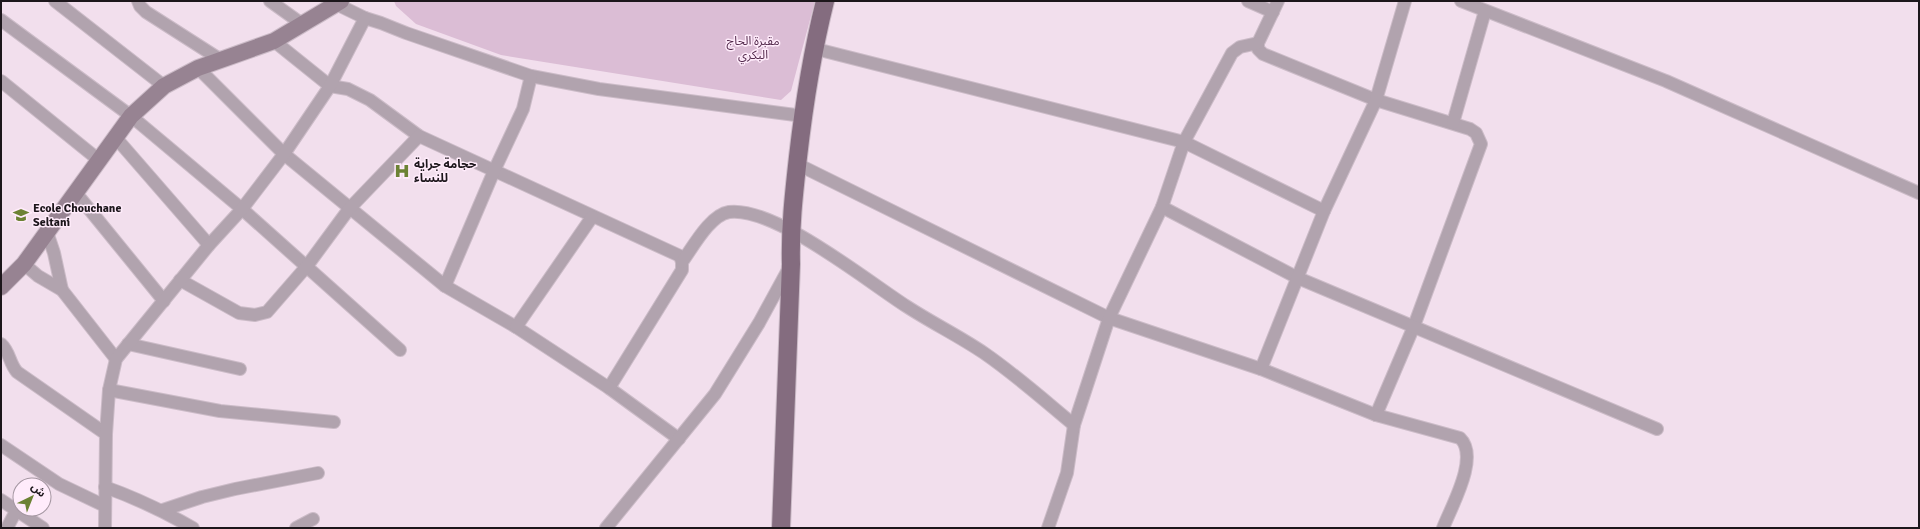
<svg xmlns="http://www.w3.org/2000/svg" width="1920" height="529" font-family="Signika,'Noto Sans Arabic',sans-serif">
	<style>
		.green { fill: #dbbdd5 }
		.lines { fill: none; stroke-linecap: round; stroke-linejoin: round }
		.street-casing { stroke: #cbbbc7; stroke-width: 14 }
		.secondary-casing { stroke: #cbbbc7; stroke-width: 18 }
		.primary-casing { stroke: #cbbbc7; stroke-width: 20 }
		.street { stroke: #b1a3ae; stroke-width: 12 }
		.secondary { stroke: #978392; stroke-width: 16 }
		.primary { stroke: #846c7f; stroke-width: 18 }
		.labels { text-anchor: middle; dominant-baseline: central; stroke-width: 3; stroke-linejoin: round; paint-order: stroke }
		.park-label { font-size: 12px; fill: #532a4c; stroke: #ffecfb }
		.poi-label { font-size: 12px; font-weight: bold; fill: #1c161b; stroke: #ffecfb; text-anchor: start }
	</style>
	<rect width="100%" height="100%" fill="#f2dfed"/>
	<polygon class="green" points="394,1 815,1 791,91 781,100 501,55 416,24 396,6"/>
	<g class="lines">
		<defs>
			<g id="street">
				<polyline points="55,1 164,86"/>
				<polyline points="138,1 140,6 146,12 221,60"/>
				<polyline points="270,1 302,24"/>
				<polyline points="330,1 365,18 381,23 406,33 531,76 599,89 803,116"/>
				<polyline points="1248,1 1273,12"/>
				<polyline points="1278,1 1258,43 1258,49 1263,54 1376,100 1470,129 1476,133 1481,144 1414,326 1376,415"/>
				<polyline points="1461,1 1666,81 1919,193"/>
				<polyline points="1,20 131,116 242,209 400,350"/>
				<polyline points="274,41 330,86 348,89 370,100 419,136 680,256 682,262 682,270 609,388"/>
				<polyline points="824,51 1184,142 1324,211"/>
				<polyline points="198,68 284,154 445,286 516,327 609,388 679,439"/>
				<polyline points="1,81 100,161"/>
				<polyline points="1453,123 1485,11"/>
				<polyline points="116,138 209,245"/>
				<path d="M797,164L1109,318L1261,369L1376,415L1460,438C1480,457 1451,507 1443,528"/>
				<polyline points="76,193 164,301"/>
				<polyline points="1162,207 1298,278 1657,429"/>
				<polyline points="47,232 54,253 62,290"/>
				<path d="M682,262C693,247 710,215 729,212C774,206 867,281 906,306C932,323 959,336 984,353C1016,375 1045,401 1074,425"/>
				<polyline points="24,264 38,276 62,290 116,359"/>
				<polyline points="180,280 239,313 255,315 267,312 307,266 349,209 419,136"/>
				<polyline points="445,286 494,171 523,109 531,76"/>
				<polyline points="516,327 592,217"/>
				<path d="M1,344C10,352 9,363 17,372L106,434"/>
				<polyline points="128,344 240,369"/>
				<polyline points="1261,369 1324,211 1376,100 1405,1"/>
				<polyline points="109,390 220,411 334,422"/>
				<polyline points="1,445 59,484 105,506"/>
				<path d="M105,487C136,498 165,512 193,528"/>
				<polyline points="1,500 43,528"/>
				<polyline points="163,510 202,497 235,489 318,473"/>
				<polyline points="7,528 16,511"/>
				<polyline points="105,528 106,434 109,390 116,359 209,245 242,209 284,154 330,86 365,18"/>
				<polyline points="296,528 313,519"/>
				<polyline points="606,528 715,394 759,323 789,268"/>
				<polyline points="1048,528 1067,473 1074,425 1109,318 1162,207 1184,142 1232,53 1240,47 1258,43"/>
			</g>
			<polyline id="secondary" points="1,287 24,264 131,116 164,86 198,68 274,41 341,1"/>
			<path id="primary" d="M781,528L791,264C790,227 794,193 798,157C804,104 812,53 825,1"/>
		</defs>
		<use href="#street" class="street-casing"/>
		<use href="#secondary" class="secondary-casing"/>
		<use href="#primary" class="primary-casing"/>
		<use href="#street" class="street"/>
		<use href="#secondary" class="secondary"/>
		<use href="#primary" class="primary"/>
	</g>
	<defs>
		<symbol id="hospital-bare" viewBox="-9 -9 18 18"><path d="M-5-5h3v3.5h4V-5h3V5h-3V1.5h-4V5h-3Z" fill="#6c8234" stroke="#ffecfb" stroke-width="2.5" paint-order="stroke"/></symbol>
		<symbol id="school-bare" viewBox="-9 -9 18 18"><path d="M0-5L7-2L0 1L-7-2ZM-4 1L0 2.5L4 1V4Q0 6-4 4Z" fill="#6c8234" stroke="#ffecfb" stroke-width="2.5" paint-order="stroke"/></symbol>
	</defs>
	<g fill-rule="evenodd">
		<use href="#hospital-bare" x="391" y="160" width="22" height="22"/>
		<use href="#school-bare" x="10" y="204" width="22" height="22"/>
	</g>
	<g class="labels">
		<g class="park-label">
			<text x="753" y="41">مقبرة الحاج<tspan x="753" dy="14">البكري</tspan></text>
		</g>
		<g class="poi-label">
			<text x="414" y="164">حجامة جراية<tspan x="414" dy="14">للنساء</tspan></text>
			<text x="33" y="208">Ecole Chouchane<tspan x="33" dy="14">Seltani</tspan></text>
		</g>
	</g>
	<rect width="1920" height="529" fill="none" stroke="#1c161b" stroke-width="4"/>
	<g transform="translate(32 497) rotate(43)"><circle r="19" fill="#ffecfb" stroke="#a496a1"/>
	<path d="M0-3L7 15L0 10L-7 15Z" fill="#6c8234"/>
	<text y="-6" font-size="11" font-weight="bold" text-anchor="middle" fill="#1c161b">ش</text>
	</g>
</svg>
